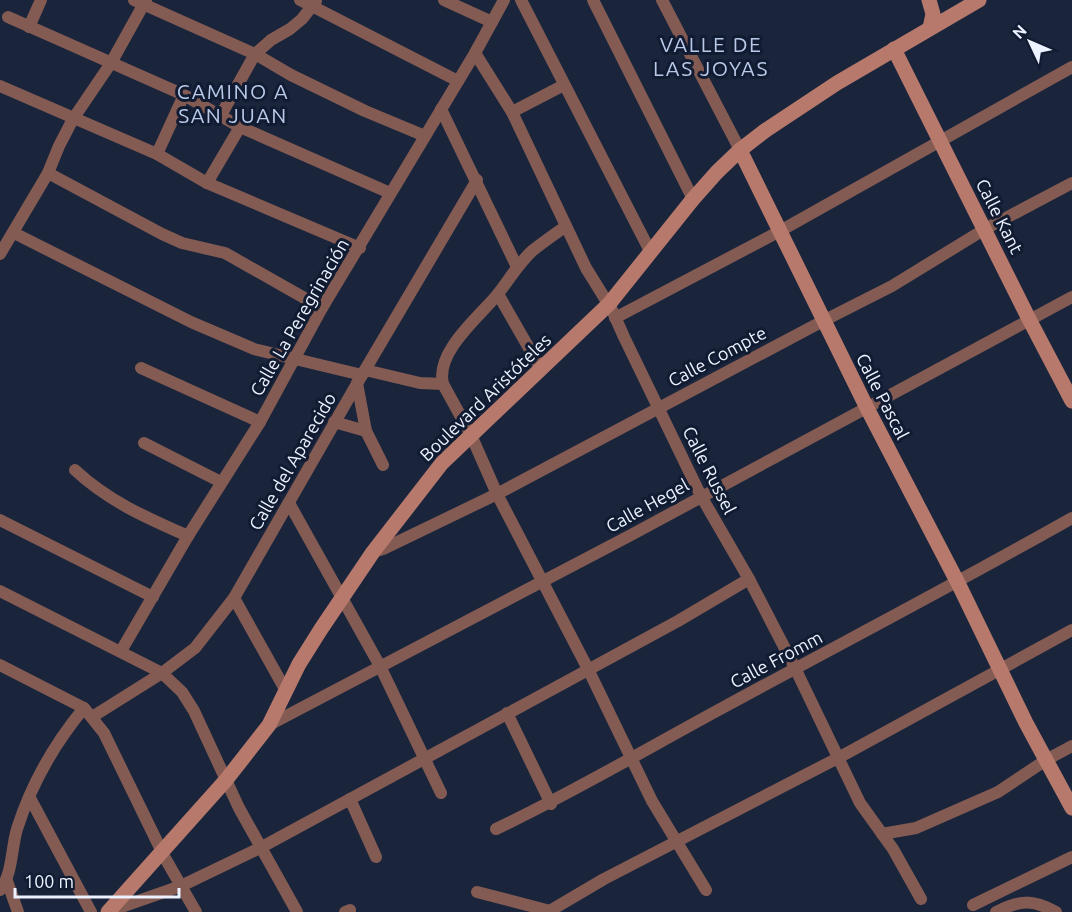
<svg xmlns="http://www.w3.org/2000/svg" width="1072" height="912" font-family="Ubuntu,sans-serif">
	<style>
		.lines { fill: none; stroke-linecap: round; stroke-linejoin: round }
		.street { stroke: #835b53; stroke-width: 12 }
		.secondary { stroke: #b7796b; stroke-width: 15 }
		.labels { text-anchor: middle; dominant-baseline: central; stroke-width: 6; stroke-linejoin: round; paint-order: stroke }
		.street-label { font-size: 18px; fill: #ecf2ff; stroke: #111b32 }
		.quarter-label { font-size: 21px; letter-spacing: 1.5px; fill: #b9c9e8; stroke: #111b32 }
	</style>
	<rect width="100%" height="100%" fill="#1a253c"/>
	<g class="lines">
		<g class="street">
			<polyline points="134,0 255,54 291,75 365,111 425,136"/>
			<polyline points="300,0 458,81"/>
			<polyline points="444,0 492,22"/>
			<polyline points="521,0 650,251"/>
			<polyline points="593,0 693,199"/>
			<polyline points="662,0 740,150"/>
			<polyline points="8,17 184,95 240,127 390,193"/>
			<polyline points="29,27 41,0"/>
			<polyline points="475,53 512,112 586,268 612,310 624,337 701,496 749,579 795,668 860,803 893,849 921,899"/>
			<polyline points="0,86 157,154 207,183 360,248"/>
			<polyline points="441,109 517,267"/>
			<polyline points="512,112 564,85"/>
			<polyline points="221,115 255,54 271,40 290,29 302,19 316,1"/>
			<polyline points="157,154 184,95"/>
			<polyline points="48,173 162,234 182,243 225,253 322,308"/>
			<polyline points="207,183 240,127"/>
			<path d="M566,226C555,234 543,242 532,251C518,264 509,280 497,295C479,317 435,352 443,384L471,435L497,494L588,669L652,801L706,890"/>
			<polyline points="14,233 191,322 254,349 362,375"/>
			<polyline points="0,254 48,173 59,146 73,119 111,63 146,0"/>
			<polyline points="498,294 541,369"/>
			<polyline points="615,318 780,231 1072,67"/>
			<polyline points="141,368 260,422"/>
			<polyline points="365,370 420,383 443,384"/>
			<polyline points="357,383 366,431 383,465"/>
			<polyline points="334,422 366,431"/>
			<polyline points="144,443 221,482"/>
			<path d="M75,470C108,501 147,518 188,536"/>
			<polyline points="289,503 380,666 441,793"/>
			<polyline points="0,520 153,597"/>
			<polyline points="373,552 383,549 497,494 823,321 892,286 985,229 1072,183"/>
			<polyline points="0,591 162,673 182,692 194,711 239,808 297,912"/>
			<polyline points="234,598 286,691"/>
			<polyline points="121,651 188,536 260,422 322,308 475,53 504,0"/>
			<polyline points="0,665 84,708 104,733 165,858 196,912"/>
			<polyline points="507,713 551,804"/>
			<polyline points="92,717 162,673 195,648 234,598 362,375 477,180"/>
			<polyline points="269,725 631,535 1072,297"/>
			<polyline points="30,798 91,912"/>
			<polyline points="350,799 376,857"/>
			<path d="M496,829C574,792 648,748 724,707C840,644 957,583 1072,518"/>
			<polyline points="882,834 916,828 998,792 1046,760 1072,746"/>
			<polyline points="7,881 18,912"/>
			<path d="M0,890C13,873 11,849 17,829C31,785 55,743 84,708"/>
			<polyline points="477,892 554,912"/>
			<polyline points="973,905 1072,857"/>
			<polyline points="110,911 181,886 260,848 678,621 749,579"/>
			<polyline points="345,912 350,910"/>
			<polyline points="548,912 604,879 838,758 1072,630"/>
			<path d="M996,912C1020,900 1032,899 1056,912"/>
		</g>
		<g class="secondary">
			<polyline points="929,0 933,14 930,28"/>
			<polyline points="894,49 1030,321 1072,401"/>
			<polyline points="740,150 867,408 958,583 1026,723 1072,808"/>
			<polyline points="108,912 226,780 269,725 299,664 321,629 373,552 442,463 609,304 693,199 717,172 740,150 766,130 837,83 979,0"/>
		</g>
	</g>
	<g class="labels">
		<g class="street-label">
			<text transform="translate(1000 216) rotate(63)">Calle Kant</text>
			<text transform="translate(299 317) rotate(-60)">Calle La Peregrinación</text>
			<text transform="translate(717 356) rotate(-28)">Calle Compte</text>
			<text transform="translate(883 396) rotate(63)">Calle Pascal</text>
			<text transform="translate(485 397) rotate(-44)">Boulevard Aristóteles</text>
			<text transform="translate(292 461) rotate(-60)">Calle del Aparecido</text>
			<text transform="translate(710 470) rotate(63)">Calle Russel</text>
			<text transform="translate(647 505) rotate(-29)">Calle Hegel</text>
			<text transform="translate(776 659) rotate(-28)">Calle Fromm</text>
		</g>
		<g class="quarter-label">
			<text x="711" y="44">VALLE DE<tspan x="711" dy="24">LAS JOYAS</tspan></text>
			<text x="233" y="91">CAMINO A<tspan x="233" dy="24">SAN JUAN</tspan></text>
		</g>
	</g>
	<g transform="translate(1030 42) rotate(314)" stroke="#111b32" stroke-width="4.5" paint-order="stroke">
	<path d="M0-4.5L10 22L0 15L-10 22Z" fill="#ecf2ff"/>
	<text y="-9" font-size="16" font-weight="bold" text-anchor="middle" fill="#ecf2ff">N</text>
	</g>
	<path d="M15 888v9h164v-9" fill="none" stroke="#ecf2ff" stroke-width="3"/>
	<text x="24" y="888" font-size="18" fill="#ecf2ff" stroke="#111b32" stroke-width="4.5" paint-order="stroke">100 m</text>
</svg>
